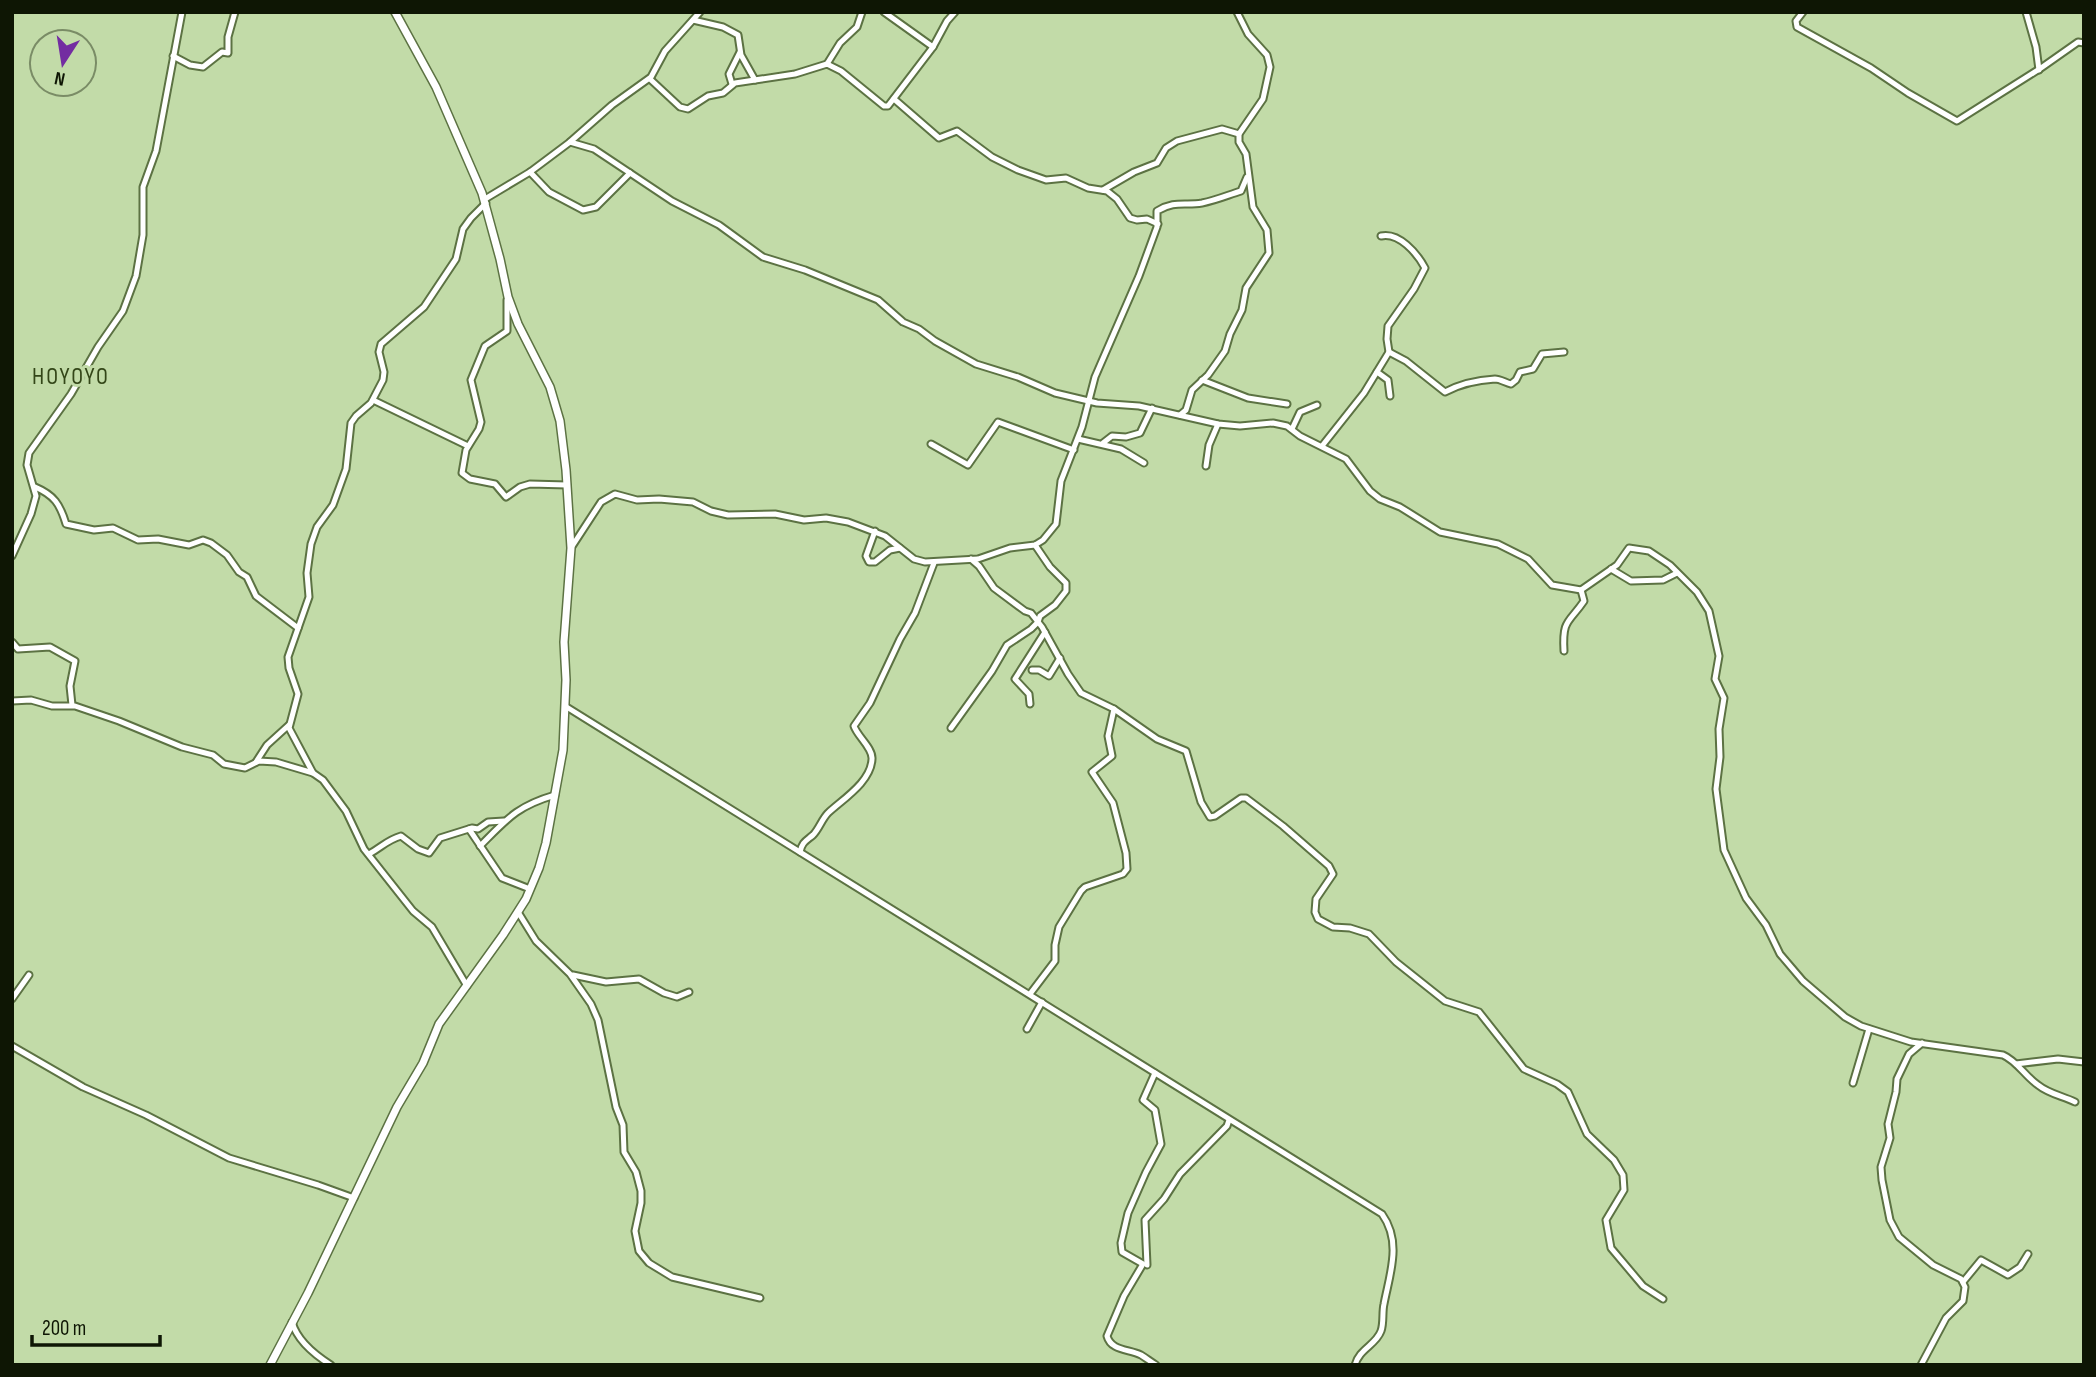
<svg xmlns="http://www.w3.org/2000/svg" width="2096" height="1377" font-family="'Sofia Sans Condensed',sans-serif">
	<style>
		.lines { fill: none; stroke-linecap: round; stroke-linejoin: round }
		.street-casing { stroke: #5c7243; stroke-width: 9 }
		.secondary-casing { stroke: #5c7243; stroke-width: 10 }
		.street { stroke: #fff; stroke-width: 5 }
		.secondary { stroke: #fff; stroke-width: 7 }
		.labels { text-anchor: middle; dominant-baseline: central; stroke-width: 6; stroke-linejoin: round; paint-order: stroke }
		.quarter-label { font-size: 24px; letter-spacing: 2px; fill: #334618; stroke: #c2dba8 }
	</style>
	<rect width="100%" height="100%" fill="#c2dba8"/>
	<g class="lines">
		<defs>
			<g id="street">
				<polyline points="884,12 933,47"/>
				<polyline points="1803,12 1796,21 1797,27 1871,68 1908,93 1957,121 2041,68 2078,42 2084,43"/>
				<polyline points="2026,12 2036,47 2039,70"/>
				<polyline points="693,20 723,27 738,35 741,55 755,80"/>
				<polyline points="173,56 190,65 203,67 222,52 228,53 228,37 235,12"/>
				<polyline points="827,64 840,43 857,27 862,12"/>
				<polyline points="650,79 680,107 688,109 708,96 723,93 735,83 795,74 827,64 841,71 884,106 888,106 933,47 947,21 955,12"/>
				<polyline points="732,84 729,74 740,52"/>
				<polyline points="894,99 939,138 957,131 992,157 1018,170 1046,180 1066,178 1088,188 1107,191 1117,199 1130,218 1137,220 1147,219 1158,224"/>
				<path d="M570,142L594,149L672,201L719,225L763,257L805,270L878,300L903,322L919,329L935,341L976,364L1018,377L1055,393L1097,403L1139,406L1218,424L1240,426L1273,423L1287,426L1300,436L1346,459L1370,491L1380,499L1400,507L1440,532L1498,544L1528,559L1552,585L1581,590L1617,565L1629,548L1649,551L1670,565L1697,592L1709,611L1719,656L1715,679L1724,698L1719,729L1720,757L1716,789L1724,850L1746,898L1766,925L1780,954L1803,981L1845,1017L1861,1026L1911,1042L2003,1055C2017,1061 2025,1076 2038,1085C2049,1094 2063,1096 2075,1102"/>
				<polyline points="530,172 549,192 583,210 596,207 630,173"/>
				<polyline points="1103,190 1134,172 1157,163 1166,148 1177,141 1222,129 1239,134"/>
				<polyline points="485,199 530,172 570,142 612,105 651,77 665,51 700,12"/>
				<polyline points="507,300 507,331 485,346 471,380 481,422 479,429 466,450 462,473 470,479 495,484 506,497 520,487 530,484 567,485"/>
				<path d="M1389,352L1406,361L1445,392C1460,384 1478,380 1495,379C1500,379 1506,383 1511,384L1516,380L1520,372L1533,369L1542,354L1564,352"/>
				<polyline points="1377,372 1388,380 1390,396"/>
				<polyline points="1202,380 1248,398 1287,404"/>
				<polyline points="373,400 468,446"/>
				<polyline points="1180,415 1186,410 1192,390 1208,375 1225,351 1230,334 1242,310 1246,288 1269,253 1267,230 1253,207 1246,154 1239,142 1239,134 1263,99 1270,67 1267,55 1248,34 1237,12"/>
				<polyline points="1292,429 1300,412 1317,405"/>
				<polyline points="1078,439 1121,449 1144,463"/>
				<polyline points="1103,443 1112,436 1126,437 1140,433 1152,408"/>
				<polyline points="931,444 968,465 998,422 1074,450"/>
				<path d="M1322,446L1364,393L1389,352L1387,339L1388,326L1414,289L1425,268C1417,253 1399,232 1381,236"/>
				<polyline points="1206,466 1209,445 1218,424"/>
				<path d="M35,487C54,495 60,504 66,524L94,530L113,528L138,540L158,539L189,545L203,540L211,543L227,555L239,572L247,577L256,596L298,628"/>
				<polyline points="875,531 866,556 869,562 875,562 890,550 900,548"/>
				<path d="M571,548L601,502L615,494L637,500L659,499L693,502L711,511L728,515L775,514L804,520L826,518L848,522L885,536L914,559L925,562L978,559L1010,548L1035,545L1043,540L1056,524L1061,481L1082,427L1095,377L1139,276L1157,227V211C1175,200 1185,206 1202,203C1217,200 1228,195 1241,191L1247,177"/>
				<polyline points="12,556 31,514 36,496 27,465 29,453 71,394 98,347 123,311 136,276 143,235 143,187 156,151 182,12"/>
				<polyline points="971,559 979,566 994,588 1025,611 1031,613 1042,627 1068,674 1081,693 1114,709 1157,739 1186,751 1201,802 1210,817 1215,816 1241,798 1246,798 1283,826 1329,866 1333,874 1316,899 1315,912 1318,919 1333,927 1350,928 1369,934 1396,962 1445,1001 1479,1012 1524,1069 1557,1084 1568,1092 1587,1134 1614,1160 1623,1175 1624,1190 1606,1220 1611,1248 1643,1286 1663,1299"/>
				<polyline points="1611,569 1631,581 1663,580 1677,573"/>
				<polyline points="12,642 18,649 50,647 75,661 70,686 72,705"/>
				<path d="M1564,651C1562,619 1569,623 1584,601L1581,590"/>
				<polyline points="1032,670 1039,670 1049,676 1060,658"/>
				<polyline points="12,701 31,700 52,706 75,706 119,721 182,747 213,755 224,764 245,768 259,761 276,762 313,773 323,780 346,811 364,849 413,911 432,927 467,986"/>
				<polyline points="1030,704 1029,694 1015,679 1045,632"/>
				<path d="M565,706L1382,1214C1402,1242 1390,1273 1384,1304C1382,1312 1384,1323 1381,1331C1376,1345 1359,1349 1355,1365"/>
				<polyline points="951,728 992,671 1007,645 1031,629 1038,622 1040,616 1055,605 1066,591 1066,583 1050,567 1035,545"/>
				<polyline points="256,762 267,745 289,725"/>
				<polyline points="313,773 289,728 298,694 289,668 288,657 309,597 307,573 311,544 317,527 333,505 346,469 351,423 356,416 371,403 383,380 384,372 379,352 381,344 424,307 456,259 463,229 471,218 486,203"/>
				<polyline points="469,829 502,878 530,889"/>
				<path d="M480,846C507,819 517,806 555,795"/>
				<path d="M800,852C802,842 806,841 813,835C819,829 822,819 828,813C843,799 871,782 872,759C873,748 857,736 854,726L870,703L900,639L915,613L934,563"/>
				<path d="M369,854C382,847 387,840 401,836L418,849L429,853L440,838L472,828L478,829L488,822L504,821"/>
				<polyline points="518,912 536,941 570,974 591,1004 598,1020 616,1107 623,1125 624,1152 636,1172 641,1191 641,1203 635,1231 639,1251 649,1263 672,1277 760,1298"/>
				<polyline points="573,975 606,982 639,979 664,993 677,997 689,992"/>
				<polyline points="1030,994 1055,961 1055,945 1059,927 1081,891 1085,887 1123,874 1127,869 1126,853 1113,803 1092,772 1112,756 1108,736 1114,709"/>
				<polyline points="12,999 29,975"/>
				<polyline points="1027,1029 1042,1002"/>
				<polyline points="12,1046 83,1087 146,1115 229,1158 318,1185 354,1198"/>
				<polyline points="2016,1064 2058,1059 2084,1062"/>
				<path d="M1155,1073L1143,1100L1155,1110L1161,1144L1146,1172L1128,1213L1121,1243L1122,1252L1143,1264L1124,1296L1107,1336C1111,1351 1129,1349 1141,1355C1146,1358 1151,1362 1156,1365"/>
				<polyline points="1853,1083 1869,1029"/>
				<polyline points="1147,1265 1145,1220 1164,1199 1180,1174 1227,1126 1229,1120"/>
				<polyline points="1963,1282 1981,1260 2008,1275 2020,1267 2028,1254"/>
				<path d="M292,1322C297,1340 315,1355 331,1365"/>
				<polyline points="1921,1365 1946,1318 1963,1301 1965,1287 1961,1279 1933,1265 1899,1237 1890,1220 1882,1180 1881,1167 1890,1138 1888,1124 1896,1092 1897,1079 1909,1054 1922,1043"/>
			</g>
			<polyline id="secondary" points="270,1365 308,1293 397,1107 423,1063 439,1024 503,935 526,899 539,868 546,843 563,750 566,680 564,642 571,548 566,470 560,421 550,387 518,324 508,297 500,259 482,193 436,87 395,12"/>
		</defs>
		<use href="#street" class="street-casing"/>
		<use href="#secondary" class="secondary-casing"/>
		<use href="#street" class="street"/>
		<use href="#secondary" class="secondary"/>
	</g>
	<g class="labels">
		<g class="quarter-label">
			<text x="71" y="376">HOYOYO</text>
		</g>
	</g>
	<rect width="2096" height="1377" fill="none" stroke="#0e1604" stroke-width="28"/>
	<g transform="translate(63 63) rotate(192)"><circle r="33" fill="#c2dba8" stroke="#7a8c66" stroke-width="2"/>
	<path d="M0-5L12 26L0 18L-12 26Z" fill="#732da1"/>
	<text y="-10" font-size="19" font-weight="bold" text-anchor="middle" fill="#0e1604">N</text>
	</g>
	<path d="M32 1335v10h128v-10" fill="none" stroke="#0e1604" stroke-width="3.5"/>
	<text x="42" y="1335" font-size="21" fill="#0e1604" stroke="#c2dba8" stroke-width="5" paint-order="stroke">200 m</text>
</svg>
